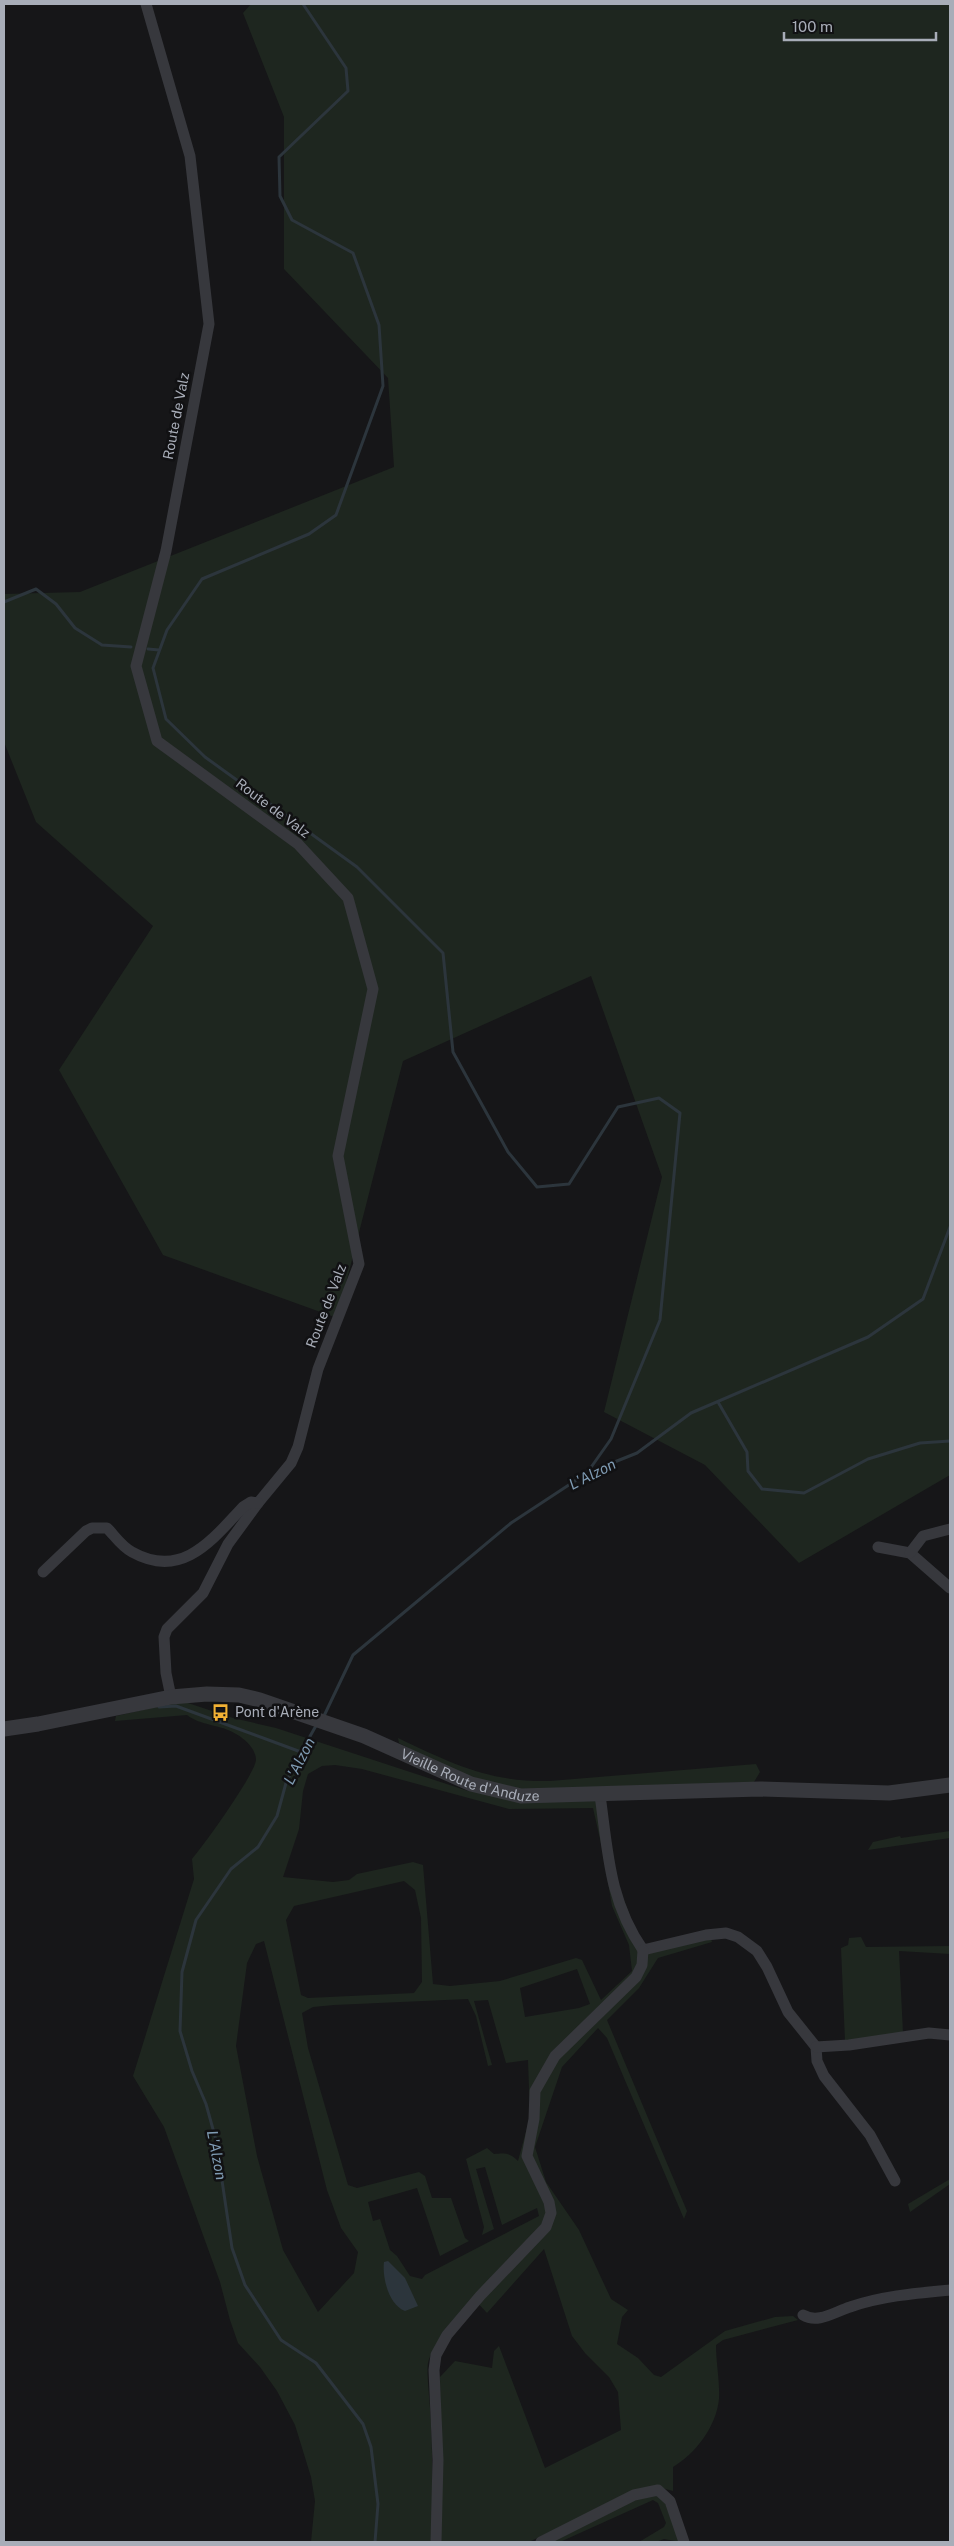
<svg xmlns="http://www.w3.org/2000/svg" width="954" height="2546" font-family="'Public Sans',sans-serif">
	<style>
		.green { fill: #1e261f; fill-rule: evenodd }
		.water { fill: #2c353c }
		.lines { fill: none; stroke-linecap: round; stroke-linejoin: round }
		.stream { stroke: #2c353c; stroke-width: 3 }
		.minor { stroke: #37383d; stroke-width: 11 }
		.tertiary { stroke: #37383d; stroke-width: 15 }
		.labels { text-anchor: middle; dominant-baseline: central; stroke-width: 5; stroke-linejoin: round; paint-order: stroke }
		.street-label { font-size: 14px; fill: #a8adb8; stroke: #111113 }
		.poi-label { font-size: 14px; fill: #a8adb8; stroke: #111113; text-anchor: start }
		.water-label { font-size: 15px; font-style: italic; fill: #7f9bb3; stroke: #111113 }
	</style>
	<rect width="100%" height="100%" fill="#161618"/>
	<g class="green">
		<polygon points="251,4 950,4 950,1475 799,1563 705,1465 604,1412 662,1177 591,976 403,1061 337,1318 163,1255 59,1070 153,926 36,822 4,742 4,594 80,592 394,467 388,378 284,269 284,117 243,13"/>
		<path d="M182,1701L233,1718L276,1728L468,1791L601,1800L609,1862L643,1949L710,1935L712,1942L658,1958L639,1988L607,2020L687,2211L684,2219L607,2038L598,2028L562,2067L535,2147L546,2182L579,2230L611,2299L628,2310L622,2317L617,2344L638,2358L654,2375L661,2377L725,2331L775,2317L793,2316L798,2320L723,2340L716,2345C716,2363 720,2382 719,2399C716,2427 696,2453 673,2467V2491L658,2487L619,2498L529,2542H441L440,2377L455,2361L492,2368L494,2351L499,2346L545,2468L621,2430L618,2392L609,2377L585,2353L572,2336L544,2249L487,2313L473,2298C460,2311 432,2346 428,2363C426,2374 431,2410 431,2424C433,2463 432,2503 432,2542H311L315,2501L311,2477L295,2425L277,2391L260,2367L238,2343L230,2320L220,2282L164,2127L133,2076L194,1879L192,1859C204,1845 255,1774 256,1760C256,1749 245,1739 236,1734C220,1724 201,1726 187,1715L115,1721L116,1716ZM335,1765L362,1769L509,1809L593,1808L602,1848L612,1906L629,1945L632,1971L601,2000L582,1960L576,1958L500,1981L450,1986L433,1984L423,1865L413,1862L357,1874L349,1880L333,1882L283,1877L299,1829L303,1791L308,1774L322,1766ZM404,1881L415,1890L421,1918L422,1982L414,1993L308,1998L301,1995L286,1920L294,1906ZM264,1941L327,2190L341,2228L358,2252L354,2273L318,2312L283,2250L257,2156L236,2046L247,1963L256,1944ZM577,1969L590,2004L579,2008L525,2017L520,1988ZM468,1999L476,2016L488,2066L492,2065L474,2001L488,2000L506,2063L528,2060L530,2117L518,2161C510,2153 506,2153 494,2154L487,2148L466,2159L484,2227L482,2235L494,2229L476,2169L485,2167L502,2225L537,2208L539,2216L425,2275L422,2279L410,2276L397,2256L390,2250L380,2219L373,2221L368,2202L417,2188L440,2256L469,2241L465,2238L451,2198H432L425,2176L419,2172L357,2188L348,2185L308,2048L302,2013L313,2007L334,2005Z"/>
		<path d="M398,1738C453,1764 488,1782 550,1781L756,1764L760,1772L754,1782L525,1790L471,1777L439,1765L399,1743Z"/>
		<polygon points="950,1831 950,1838 868,1850 873,1842 900,1836 901,1838"/>
		<polygon points="861,1937 866,1947 950,1946 950,1954 899,1951 903,2033 845,2041 841,1948 848,1945 849,1938"/>
		<polygon points="950,2179 950,2184 910,2212 908,2204"/>
		<polygon points="656,2495 665,2503 680,2542 664,2539 656,2542 639,2542 664,2527 666,2523 658,2503 653,2500 560,2542 546,2542 638,2498"/>
	</g>
	<path class="water" d="M388,2261L405,2278L418,2306L405,2311C389,2305 382,2278 384,2262Z"/>
	<g class="lines">
		<g class="stream">
			<polyline points="303,4 346,68 348,91 279,157 280,196 292,220 353,253 379,325 383,386 336,515 309,534 202,579 167,630 153,668 166,719 205,757 357,867 443,953 453,1052 508,1152 537,1187 569,1184 618,1107 659,1098 680,1113 660,1320 611,1439 587,1473"/>
			<polyline points="4,602 36,589 56,604 75,628 102,645 131,647"/>
			<polyline points="148,649 159,650"/>
			<polyline points="718,1402 747,1452 748,1471 762,1489 804,1493 868,1459 920,1443 950,1441"/>
			<polyline points="159,1707 176,1706 301,1752"/>
			<polyline points="323,1718 353,1655 511,1523 587,1473 637,1453 691,1413 868,1337 923,1299 950,1227"/>
			<polyline points="317,1724 301,1752 286,1783 277,1816 258,1847 231,1869 196,1920 182,1972 180,2031 192,2071 206,2104 216,2140 232,2248 245,2285 281,2340 316,2363 363,2424 371,2447 378,2504 375,2542"/>
		</g>
		<g class="minor">
			<polyline points="146,4 190,156 209,324 166,551 136,666 157,741 298,844 348,898 373,989 338,1156 359,1264 318,1369 298,1447 291,1463 258,1503 228,1544 203,1593 167,1629 164,1637 166,1673 171,1697"/>
			<polyline points="878,1547 910,1553 950,1588"/>
			<polyline points="910,1553 923,1536 950,1529"/>
			<path d="M43,1572L86,1531L92,1528H107C115,1536 121,1546 132,1552C182,1580 212,1540 243,1507L251,1502L258,1503"/>
			<path d="M600,1795C608,1852 609,1901 643,1950L706,1935L726,1933L738,1937L757,1951L767,1967L788,2012L816,2047L817,2061L824,2076L870,2135L895,2181"/>
			<polyline points="816,2047 849,2045 929,2033 950,2035"/>
			<path d="M803,2315C818,2324 834,2312 850,2307C881,2296 918,2293 950,2290"/>
			<polyline points="436,2542 438,2460 434,2370 436,2355 447,2335 480,2296 546,2227 551,2213 549,2202 527,2156 534,2119 535,2091 555,2056 636,1977 642,1965 643,1950"/>
			<polyline points="541,2542 634,2495 658,2490 670,2501 684,2542"/>
		</g>
		<path class="tertiary" id="s1" d="M4,1729L38,1724L171,1697L207,1694L239,1695L260,1700L364,1736L471,1784L521,1796L760,1789L889,1793L950,1785"/>
	</g>
	<defs>
		<symbol id="bus-bare" viewBox="-9 -9 18 18"><path d="M-5-6H5V4H4V6H2V4H-2V6H-4V4H-5ZM-3.5-4V0h7V-4ZM-3.5 1.2v1.5H-2V1.2ZM2 1.2v1.5H3.5V1.2Z" fill="#f2b134" stroke="#111113" stroke-width="2.5" paint-order="stroke"/></symbol>
	</defs>
	<g fill-rule="evenodd">
		<use href="#bus-bare" x="208" y="1700" width="25" height="25"/>
	</g>
	<g class="labels">
		<g class="street-label">
			<text transform="translate(176 416) rotate(-79)">Route de Valz</text>
			<text transform="translate(273 808) rotate(37)">Route de Valz</text>
			<text transform="translate(326 1306) rotate(-69)">Route de Valz</text>
			<text stroke="none"><textPath href="#s1" startOffset="484">Vieille Route d'Anduze</textPath></text>
		</g>
		<g class="poi-label">
			<text x="235" y="1712">Pont d'Arène</text>
		</g>
		<g class="water-label">
			<text transform="translate(592 1474) rotate(-27)">L'Alzon</text>
			<text transform="translate(299 1761) rotate(-63)">L'Alzon</text>
			<text transform="translate(217 2155) rotate(79)">L'Alzon</text>
		</g>
	</g>
	<rect width="954" height="2546" fill="none" stroke="#a8adb8" stroke-width="10"/>
	<path d="M784 32v8h152v-8" fill="none" stroke="#a8adb8" stroke-width="2.5"/>
	<text x="792" y="32" font-size="15" fill="#a8adb8" stroke="#111113" stroke-width="4" paint-order="stroke">100 m</text>
</svg>
